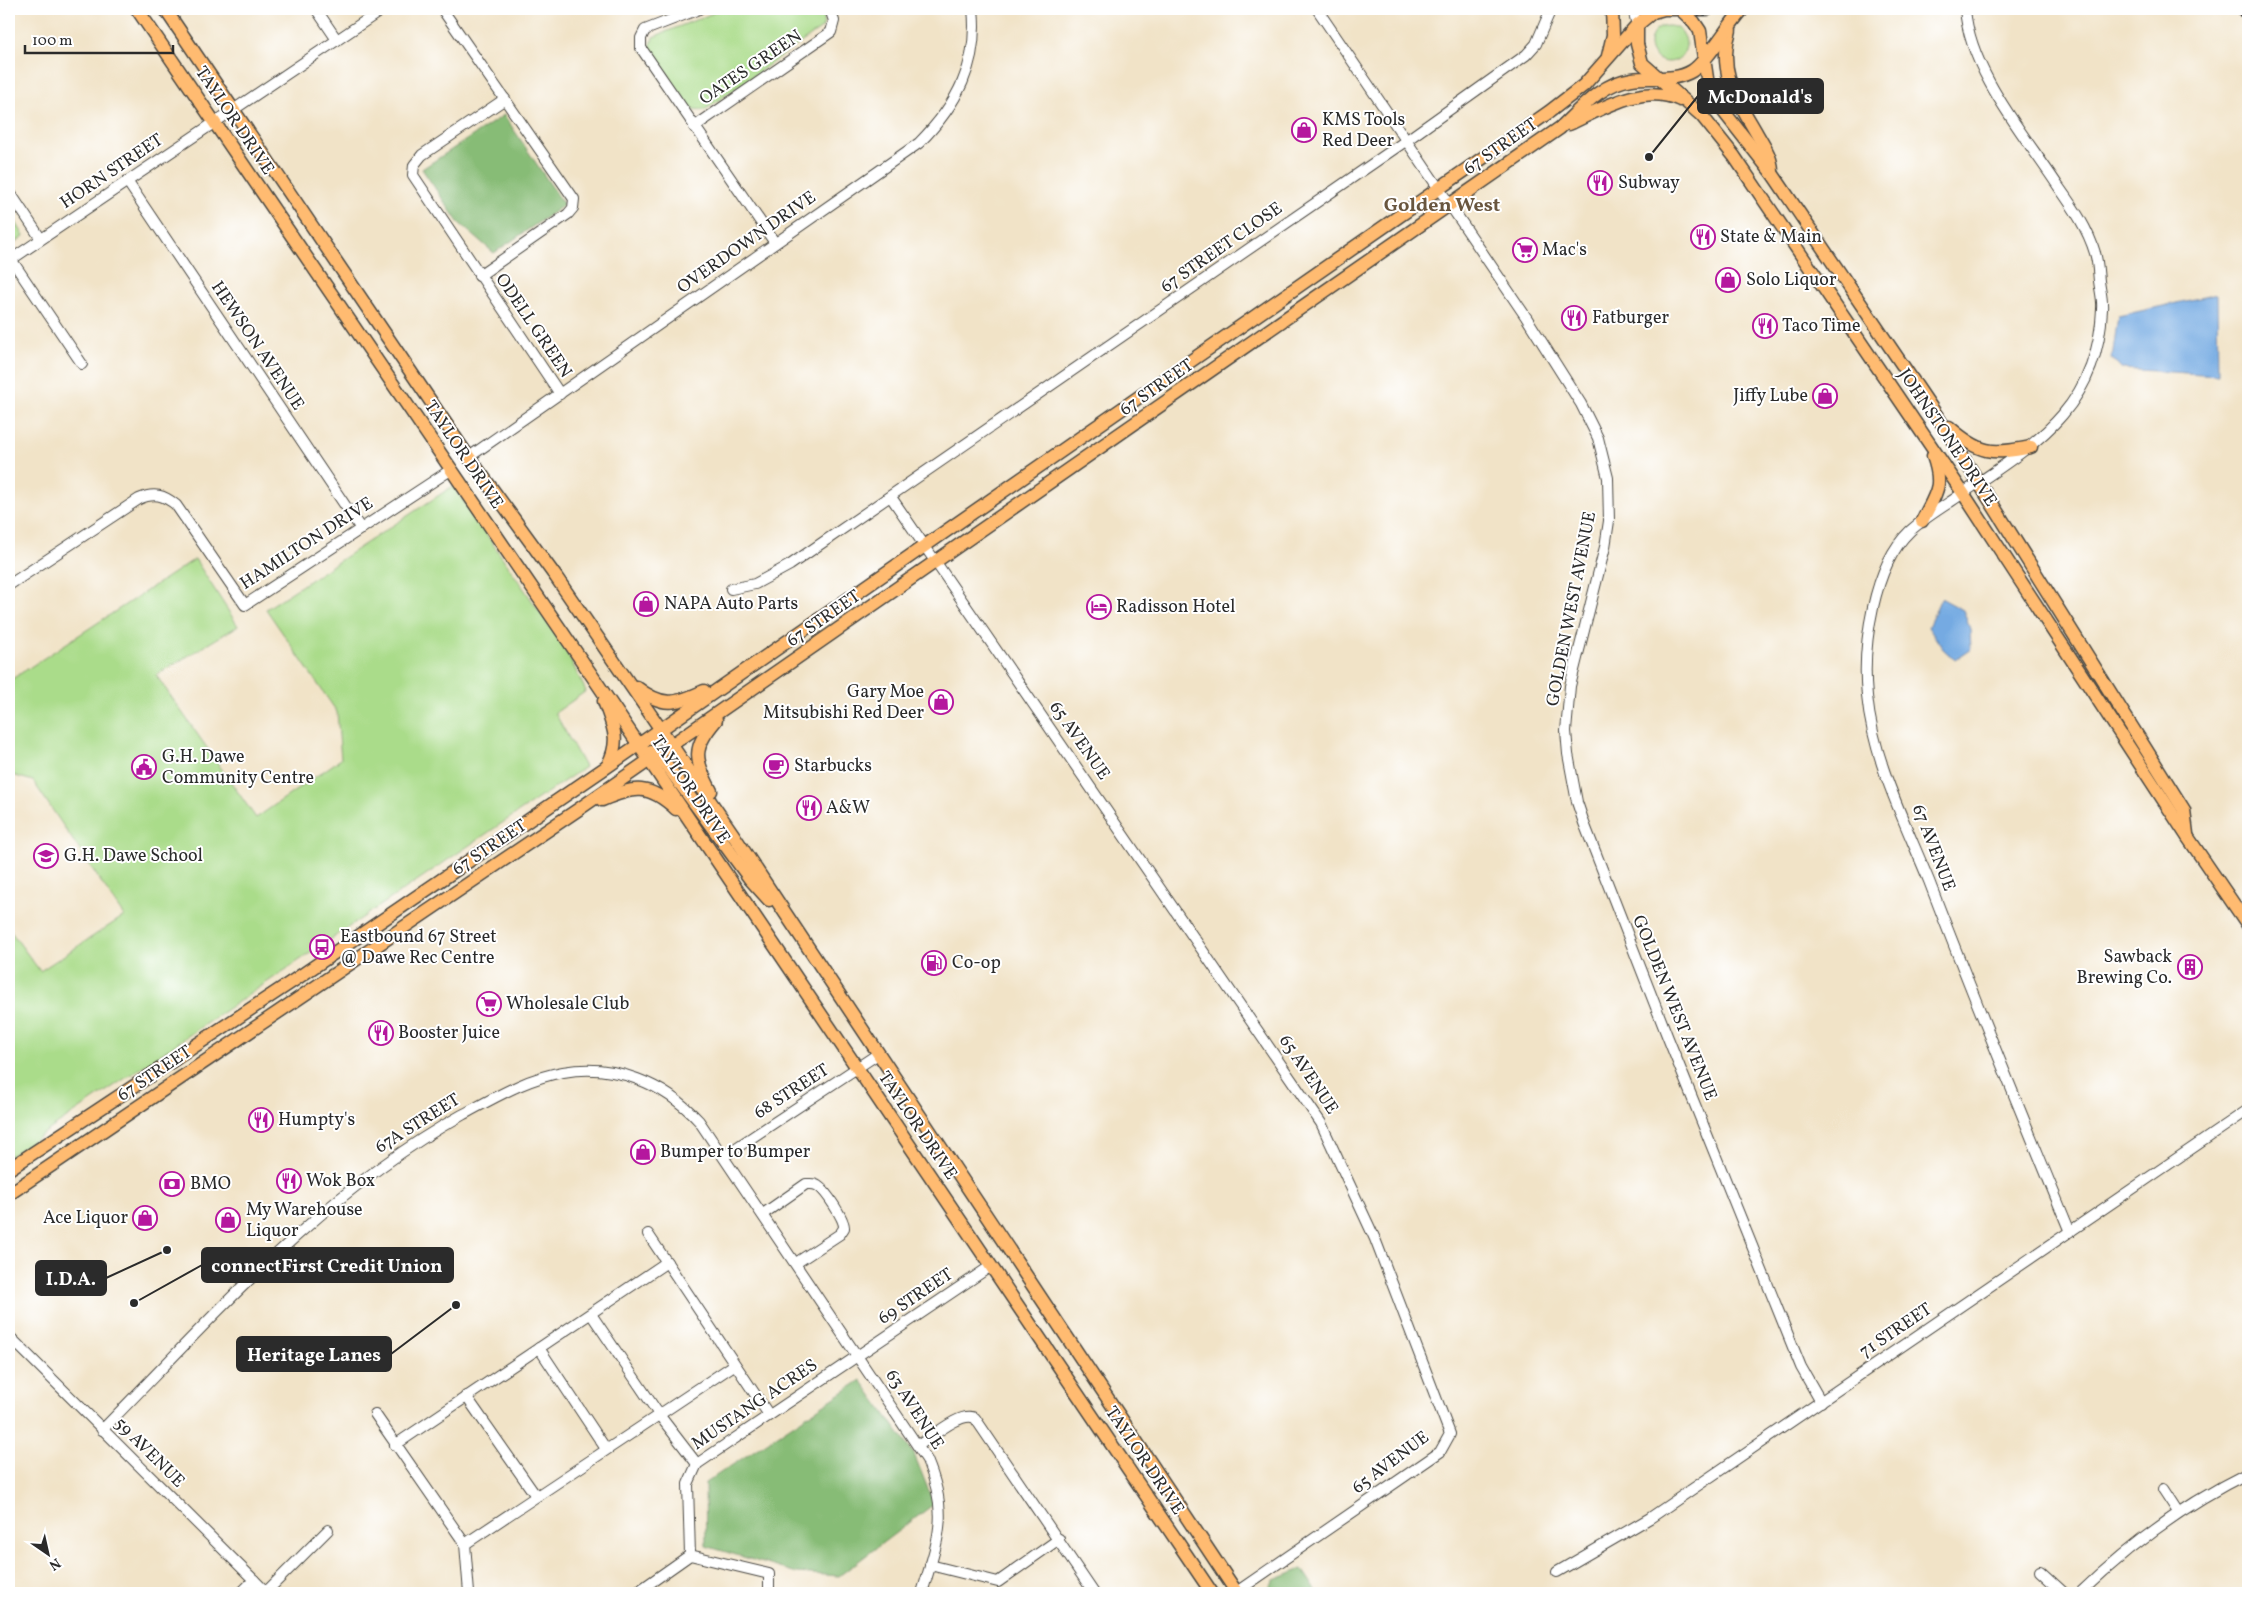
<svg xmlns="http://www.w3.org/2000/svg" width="2257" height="1602" font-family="Vollkorn,serif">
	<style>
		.green { fill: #aadc8a; stroke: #6a845a }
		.forest { fill: #87bc76; stroke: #597450 }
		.water { fill: #74aae2; stroke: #506a86 }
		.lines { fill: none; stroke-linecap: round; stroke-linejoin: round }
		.minor-casing { stroke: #494742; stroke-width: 12 }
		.major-casing { stroke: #494742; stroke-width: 15 }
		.minor { stroke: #fff; stroke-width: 10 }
		.major { stroke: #ffbb71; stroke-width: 12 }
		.rail { stroke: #2b2b2b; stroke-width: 3; stroke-dasharray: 8 4; stroke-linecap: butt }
		.labels { text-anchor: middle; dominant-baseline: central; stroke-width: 4; stroke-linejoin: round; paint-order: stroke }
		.street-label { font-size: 18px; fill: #2b2b2b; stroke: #fff }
		.poi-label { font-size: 18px; fill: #2b2b2b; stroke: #fff; text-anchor: start }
		.quarter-label { font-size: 20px; font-weight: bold; fill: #69563f; stroke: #fff }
		.leader { fill: none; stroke: #2b2b2b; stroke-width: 2 }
		.callout-dot { fill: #2b2b2b; stroke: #fff; stroke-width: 2 }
		.callout { fill: #2b2b2b; stroke: #2b2b2b; stroke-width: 2 }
		.callout-label { font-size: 19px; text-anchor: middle; font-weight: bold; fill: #fff }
	</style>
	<rect width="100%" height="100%" fill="#fff"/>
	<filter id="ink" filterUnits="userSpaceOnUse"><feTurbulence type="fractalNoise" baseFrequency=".02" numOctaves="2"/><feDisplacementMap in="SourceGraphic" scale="10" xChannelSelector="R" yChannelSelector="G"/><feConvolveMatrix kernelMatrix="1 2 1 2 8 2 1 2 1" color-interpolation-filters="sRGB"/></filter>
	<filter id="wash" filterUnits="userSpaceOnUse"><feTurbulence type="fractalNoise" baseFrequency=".0096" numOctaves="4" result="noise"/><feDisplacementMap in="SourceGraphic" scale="20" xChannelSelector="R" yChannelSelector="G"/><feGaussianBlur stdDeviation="1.12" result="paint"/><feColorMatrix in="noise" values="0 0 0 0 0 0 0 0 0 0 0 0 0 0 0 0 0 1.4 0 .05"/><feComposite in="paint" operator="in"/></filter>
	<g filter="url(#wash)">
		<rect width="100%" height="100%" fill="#f1e3c7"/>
		<g class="green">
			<polygon points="723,9 821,9 824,15 823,27 705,110 691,109 650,49 653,37"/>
			<circle cx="1668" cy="44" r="18"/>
			<polygon points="9,210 24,236 9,247"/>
			<polygon points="453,486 564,647 586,691 555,713 585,767 9,1157 9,929 40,971 124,916 33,781 9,774 9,681 195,559 238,626 156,675 256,818 341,759 337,712 266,609"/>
		</g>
		<g class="forest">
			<polygon points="504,115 564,205 494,253 458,222 422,169"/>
			<polygon points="861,1380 914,1454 934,1504 839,1576 797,1573 706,1546 705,1483"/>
			<polygon points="1302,1569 1318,1593 1266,1593 1274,1580"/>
		</g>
		<g class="water">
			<polygon points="2217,294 2218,375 2122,369 2112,358 2118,316"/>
			<polygon points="1941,598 1963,610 1970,629 1971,649 1955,660 1943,649 1928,627"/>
		</g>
	</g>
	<g filter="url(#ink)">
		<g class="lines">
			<defs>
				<g id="minor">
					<polyline points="316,9 337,40"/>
					<polyline points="442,9 574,199 573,208 568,214 479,276"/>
					<polyline points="699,9 645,30 641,38 641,48 775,243"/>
					<polyline points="1317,9 1526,317 1581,404 1598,438 1608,478 1609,521 1605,547 1570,686 1566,731 1568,754 1577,802 1584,823 1668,1038 1801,1367 1821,1402"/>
					<polyline points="1633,9 1637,25"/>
					<path d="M1965,9C1970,72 2024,134 2058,186C2073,207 2088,229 2095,253C2098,262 2098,272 2099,281C2100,290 2103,300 2102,309C2098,414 2026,449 1950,502C1936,511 1922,520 1910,531C1873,566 1862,647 1867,696C1873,760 1905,822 1929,881C1974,999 2022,1115 2070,1232"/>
					<polyline points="505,99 422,155 414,165 413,175 560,394"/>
					<polyline points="694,127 831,32 834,21 830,9"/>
					<polyline points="127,181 361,529"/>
					<polyline points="9,191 41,239"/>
					<polyline points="11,259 82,364"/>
					<polyline points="9,261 383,9"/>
					<path d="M469,457L919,143C957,105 979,63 973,9"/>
					<polyline points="891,497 1321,1123 1375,1239 1450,1434 1440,1452 1235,1593"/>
					<path d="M9,585L139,499C154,492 164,495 176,505L245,605L452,469"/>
					<polyline points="731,589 755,584 790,565 1407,140 1526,55 1536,44 1551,9"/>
					<polyline points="724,1156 878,1054"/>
					<path d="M763,1214L806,1184C811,1184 814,1183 818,1186C826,1191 845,1220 844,1228L840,1234L796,1263"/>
					<polyline points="648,1234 769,1415"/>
					<polyline points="591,1314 660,1416 697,1464"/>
					<polyline points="9,1336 267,1593"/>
					<polyline points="539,1348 606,1449"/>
					<polyline points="466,1396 536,1496"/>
					<polyline points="375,1414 465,1544 469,1593"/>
					<path d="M102,1430C214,1316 321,1193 462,1115C494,1098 527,1078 563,1072C614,1063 664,1083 699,1121L927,1460C950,1515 938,1539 922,1593"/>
					<polyline points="395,1445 667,1262"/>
					<path d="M919,1445C932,1437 961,1411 975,1418L1094,1593"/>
					<polyline points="2163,1489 2178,1512"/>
					<polyline points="465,1544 734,1365"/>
					<polyline points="690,1555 688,1484 697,1464 991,1266"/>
					<polyline points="930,1565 998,1582 1059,1539"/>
					<polyline points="2040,1571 2064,1593"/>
					<polyline points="1557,1572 1650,1518 2248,1110"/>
					<polyline points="266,1592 328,1530"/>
					<polyline points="241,1593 254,1580"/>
					<polyline points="636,1593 690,1555 769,1574 769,1593"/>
					<path d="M2080,1593C2131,1544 2185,1504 2248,1473"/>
				</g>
				<g id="major">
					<polyline points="137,9 597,683 1212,1593"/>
					<polyline points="165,9 463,449 556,577 732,833 1237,1593"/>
					<polyline points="1680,9 1694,22 1700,31 1708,85 1717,103 1772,173 1939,419 2184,810 2187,834"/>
					<polyline points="1637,25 1637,44 1642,63 1702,116 1734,156 1963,493 2187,836 2248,925"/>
					<path d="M1730,30C1717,72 1737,99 1757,134C1765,148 1772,157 1772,173"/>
					<polyline points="1608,56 1613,35 1612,9"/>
					<path d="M1569,124C1604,108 1642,83 1680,100"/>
					<path d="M1949,427C1980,454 1991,455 2031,447"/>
					<path d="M1922,521C1936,493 1944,487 1933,456"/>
					<path d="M636,687C662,707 674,705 704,691"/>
					<path d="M604,701C613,727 621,739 608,765"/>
					<polyline points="651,752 665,763 750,879 769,900"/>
					<path d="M711,791C694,759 692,748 716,720"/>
					<path d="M602,800C635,786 649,784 676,809"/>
					<polyline points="9,1169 296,979 608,766 1549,112 1584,85 1637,25 1653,12 1664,9 1708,9"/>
					<path d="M9,1194L579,809L1560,128C1581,108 1602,83 1632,79C1652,76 1674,82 1692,71C1708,61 1728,25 1743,9"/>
				</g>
			</defs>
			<use href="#minor" class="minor-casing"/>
			<use href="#major" class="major-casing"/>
			<use href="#minor" class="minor"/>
			<use href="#major" class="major"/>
			<polyline class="rail" points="2238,9 2248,34"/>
		</g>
	</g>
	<defs>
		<symbol id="shop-ring" viewBox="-11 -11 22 22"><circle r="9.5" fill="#fff" stroke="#b5179e" stroke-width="1.5"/><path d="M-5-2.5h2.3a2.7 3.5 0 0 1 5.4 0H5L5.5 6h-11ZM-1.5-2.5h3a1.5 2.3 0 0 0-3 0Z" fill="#b5179e"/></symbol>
		<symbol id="restaurant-ring" viewBox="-11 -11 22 22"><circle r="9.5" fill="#fff" stroke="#b5179e" stroke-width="1.5"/><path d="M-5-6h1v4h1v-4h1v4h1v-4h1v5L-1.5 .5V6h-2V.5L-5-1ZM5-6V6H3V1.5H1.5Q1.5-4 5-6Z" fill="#b5179e"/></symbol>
		<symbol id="supermarket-ring" viewBox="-11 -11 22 22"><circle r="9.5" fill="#fff" stroke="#b5179e" stroke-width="1.5"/><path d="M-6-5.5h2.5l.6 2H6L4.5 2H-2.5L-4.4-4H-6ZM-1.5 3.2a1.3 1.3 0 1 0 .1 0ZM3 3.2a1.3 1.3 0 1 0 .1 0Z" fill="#b5179e"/></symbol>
		<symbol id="hotel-ring" viewBox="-11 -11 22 22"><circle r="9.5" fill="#fff" stroke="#b5179e" stroke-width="1.5"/><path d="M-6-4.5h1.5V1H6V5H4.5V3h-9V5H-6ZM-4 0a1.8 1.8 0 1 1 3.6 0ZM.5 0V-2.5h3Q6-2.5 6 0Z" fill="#b5179e"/></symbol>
		<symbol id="cafe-ring" viewBox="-11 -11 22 22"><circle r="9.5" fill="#fff" stroke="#b5179e" stroke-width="1.5"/><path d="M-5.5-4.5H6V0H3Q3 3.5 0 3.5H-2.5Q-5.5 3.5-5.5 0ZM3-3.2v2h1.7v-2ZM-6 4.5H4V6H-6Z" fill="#b5179e"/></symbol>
		<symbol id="civic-ring" viewBox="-11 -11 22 22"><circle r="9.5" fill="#fff" stroke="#b5179e" stroke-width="1.5"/><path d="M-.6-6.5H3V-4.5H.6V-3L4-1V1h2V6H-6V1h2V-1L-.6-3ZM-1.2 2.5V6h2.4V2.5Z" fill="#b5179e"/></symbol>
		<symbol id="school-ring" viewBox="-11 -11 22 22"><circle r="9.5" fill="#fff" stroke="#b5179e" stroke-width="1.5"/><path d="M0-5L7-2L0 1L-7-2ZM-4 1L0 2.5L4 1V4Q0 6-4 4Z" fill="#b5179e"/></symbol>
		<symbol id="bus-ring" viewBox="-11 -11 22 22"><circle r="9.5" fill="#fff" stroke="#b5179e" stroke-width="1.5"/><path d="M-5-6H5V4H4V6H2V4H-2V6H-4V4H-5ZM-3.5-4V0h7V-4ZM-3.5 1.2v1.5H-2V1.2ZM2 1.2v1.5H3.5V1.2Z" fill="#b5179e"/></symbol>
		<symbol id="fuel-ring" viewBox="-11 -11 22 22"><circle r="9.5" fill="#fff" stroke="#b5179e" stroke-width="1.5"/><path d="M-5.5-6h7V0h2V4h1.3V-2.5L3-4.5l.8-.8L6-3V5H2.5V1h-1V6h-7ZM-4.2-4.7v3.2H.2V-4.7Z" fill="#b5179e"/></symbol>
		<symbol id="building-ring" viewBox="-11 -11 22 22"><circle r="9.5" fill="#fff" stroke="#b5179e" stroke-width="1.5"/><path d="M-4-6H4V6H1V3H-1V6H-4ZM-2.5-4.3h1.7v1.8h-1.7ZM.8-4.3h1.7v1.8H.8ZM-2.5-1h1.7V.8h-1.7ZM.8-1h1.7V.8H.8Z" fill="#b5179e"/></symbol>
		<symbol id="bank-ring" viewBox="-11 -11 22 22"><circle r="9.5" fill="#fff" stroke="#b5179e" stroke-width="1.5"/><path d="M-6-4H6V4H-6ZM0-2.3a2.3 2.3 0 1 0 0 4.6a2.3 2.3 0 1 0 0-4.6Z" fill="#b5179e"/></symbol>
	</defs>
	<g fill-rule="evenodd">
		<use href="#shop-ring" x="1290" y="116" width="28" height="28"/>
		<use href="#restaurant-ring" x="1586" y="169" width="28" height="28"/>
		<use href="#restaurant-ring" x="1689" y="223" width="28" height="28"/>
		<use href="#supermarket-ring" x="1511" y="236" width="28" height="28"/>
		<use href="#shop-ring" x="1714" y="266" width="28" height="28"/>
		<use href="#restaurant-ring" x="1560" y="304" width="28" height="28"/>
		<use href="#restaurant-ring" x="1751" y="312" width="28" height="28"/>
		<use href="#shop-ring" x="1811" y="382" width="28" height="28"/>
		<use href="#shop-ring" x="632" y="590" width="28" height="28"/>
		<use href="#hotel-ring" x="1085" y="593" width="28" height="28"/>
		<use href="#shop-ring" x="927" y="688" width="28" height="28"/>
		<use href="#cafe-ring" x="762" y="752" width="28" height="28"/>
		<use href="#civic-ring" x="130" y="753" width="28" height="28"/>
		<use href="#restaurant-ring" x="795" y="794" width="28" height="28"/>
		<use href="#school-ring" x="32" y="842" width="28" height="28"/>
		<use href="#bus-ring" x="308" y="933" width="28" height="28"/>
		<use href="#fuel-ring" x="920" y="949" width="28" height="28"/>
		<use href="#building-ring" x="2176" y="953" width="28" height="28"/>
		<use href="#supermarket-ring" x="475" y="990" width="28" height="28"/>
		<use href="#restaurant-ring" x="367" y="1019" width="28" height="28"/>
		<use href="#restaurant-ring" x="247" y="1106" width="28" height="28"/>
		<use href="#shop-ring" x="629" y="1138" width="28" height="28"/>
		<use href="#restaurant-ring" x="275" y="1167" width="28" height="28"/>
		<use href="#bank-ring" x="158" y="1170" width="28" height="28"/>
		<use href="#shop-ring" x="131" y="1204" width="28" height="28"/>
		<use href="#shop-ring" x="214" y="1206" width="28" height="28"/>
	</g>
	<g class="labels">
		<g class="street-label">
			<text transform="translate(751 68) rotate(-34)">OATES GREEN</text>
			<text transform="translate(234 121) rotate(56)">TAYLOR DRIVE</text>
			<text transform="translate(1501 147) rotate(-35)">67 STREET</text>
			<text transform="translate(112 172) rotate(-34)">HORN STREET</text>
			<text transform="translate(747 243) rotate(-35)">OVERDOWN DRIVE</text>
			<text transform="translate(1222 248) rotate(-35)">67 STREET CLOSE</text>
			<text transform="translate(533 326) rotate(56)">ODELL GREEN</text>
			<text transform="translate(257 346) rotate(56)">HEWSON AVENUE</text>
			<text transform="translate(1157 388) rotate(-35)">67 STREET</text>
			<text transform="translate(1947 438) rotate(56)">JOHNSTONE DRIVE</text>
			<text transform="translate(463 455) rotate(56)">TAYLOR DRIVE</text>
			<text transform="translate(307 544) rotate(-33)">HAMILTON DRIVE</text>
			<text transform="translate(1572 609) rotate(-79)">GOLDEN WEST AVENUE</text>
			<text transform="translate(824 619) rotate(-35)">67 STREET</text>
			<text transform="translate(1079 741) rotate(55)">65 AVENUE</text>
			<text transform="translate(690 790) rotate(56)">TAYLOR DRIVE</text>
			<text transform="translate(490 848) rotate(-34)">67 STREET</text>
			<text transform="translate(1933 848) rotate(69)">67 AVENUE</text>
			<text transform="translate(1674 1008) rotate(68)">GOLDEN WEST AVENUE</text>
			<text transform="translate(155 1074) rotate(-34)">67 STREET</text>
			<text transform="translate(1308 1075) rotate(56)">65 AVENUE</text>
			<text transform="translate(792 1092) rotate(-33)">68 STREET</text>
			<text transform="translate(418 1124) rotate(-32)">67A STREET</text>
			<text transform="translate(917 1126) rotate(56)">TAYLOR DRIVE</text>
			<text transform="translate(916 1297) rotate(-34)">69 STREET</text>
			<text transform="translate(1896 1331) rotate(-34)">71 STREET</text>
			<text transform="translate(755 1405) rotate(-34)">MUSTANG ACRES</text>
			<text transform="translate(914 1410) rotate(57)">63 AVENUE</text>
			<text transform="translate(149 1453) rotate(45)">59 AVENUE</text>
			<text transform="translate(1144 1461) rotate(56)">TAYLOR DRIVE</text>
			<text transform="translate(1391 1463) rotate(-37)">65 AVENUE</text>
		</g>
		<g class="poi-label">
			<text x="1322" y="120">KMS Tools<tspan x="1322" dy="21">Red Deer</tspan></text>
			<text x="1618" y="183">Subway</text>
			<text x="1720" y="237">State &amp; Main</text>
			<text x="1542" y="250">Mac's</text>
			<text x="1746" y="280">Solo Liquor</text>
			<text x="1592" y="318">Fatburger</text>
			<text x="1782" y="326">Taco Time</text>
			<text x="1808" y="396" text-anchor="end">Jiffy Lube</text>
			<text x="664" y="604">NAPA Auto Parts</text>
			<text x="1116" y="607">Radisson Hotel</text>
			<text x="924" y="692" text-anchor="end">Gary Moe<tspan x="924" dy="21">Mitsubishi Red Deer</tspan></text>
			<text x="162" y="757">G.H. Dawe<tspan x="162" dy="21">Community Centre</tspan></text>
			<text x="794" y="766">Starbucks</text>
			<text x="826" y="808">A&amp;W</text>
			<text x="64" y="856">G.H. Dawe School</text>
			<text x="340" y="937">Eastbound 67 Street<tspan x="340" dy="21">@ Dawe Rec Centre</tspan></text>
			<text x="2172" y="957" text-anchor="end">Sawback<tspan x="2172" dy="21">Brewing Co.</tspan></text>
			<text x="952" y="963">Co-op</text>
			<text x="506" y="1004">Wholesale Club</text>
			<text x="398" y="1033">Booster Juice</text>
			<text x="278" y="1120">Humpty's</text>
			<text x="660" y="1152">Bumper to Bumper</text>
			<text x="306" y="1181">Wok Box</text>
			<text x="190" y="1184">BMO</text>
			<text x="246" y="1210">My Warehouse<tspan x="246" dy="21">Liquor</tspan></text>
			<text x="128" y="1218" text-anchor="end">Ace Liquor</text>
		</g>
		<g class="quarter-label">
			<text x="1442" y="206">Golden West</text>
		</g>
	</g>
	<path class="leader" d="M1649 157L1698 96M134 1303L202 1265M167 1250L106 1278M456 1305L391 1354"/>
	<g class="callout-dot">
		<circle cx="1649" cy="157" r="5"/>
		<circle cx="134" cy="1303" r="5"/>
		<circle cx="167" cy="1250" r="5"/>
		<circle cx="456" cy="1305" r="5"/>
	</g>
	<g class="callout">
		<rect x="1698" y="79" width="125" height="34" rx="5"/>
		<rect x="202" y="1248" width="251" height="34" rx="5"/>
		<rect x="36" y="1261" width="70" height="34" rx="5"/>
		<rect x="237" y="1337" width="154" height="34" rx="5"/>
	</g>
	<g class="callout-label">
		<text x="1760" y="103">McDonald's</text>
		<text x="327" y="1272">connectFirst Credit Union</text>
		<text x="71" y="1285">I.D.A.</text>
		<text x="314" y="1361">Heritage Lanes</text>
	</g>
	<rect width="2257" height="1602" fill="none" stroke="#fff" stroke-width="30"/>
	<g transform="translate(48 1554) rotate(146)" stroke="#ffffff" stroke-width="4" paint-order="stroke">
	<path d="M0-4L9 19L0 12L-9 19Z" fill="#2b2b2b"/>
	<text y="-8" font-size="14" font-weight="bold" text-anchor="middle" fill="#2b2b2b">N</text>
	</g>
	<path d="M25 45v8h148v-8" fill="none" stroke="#2b2b2b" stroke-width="2.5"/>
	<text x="32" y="45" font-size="15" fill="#2b2b2b" stroke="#ffffff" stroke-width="4" paint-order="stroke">100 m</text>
</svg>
